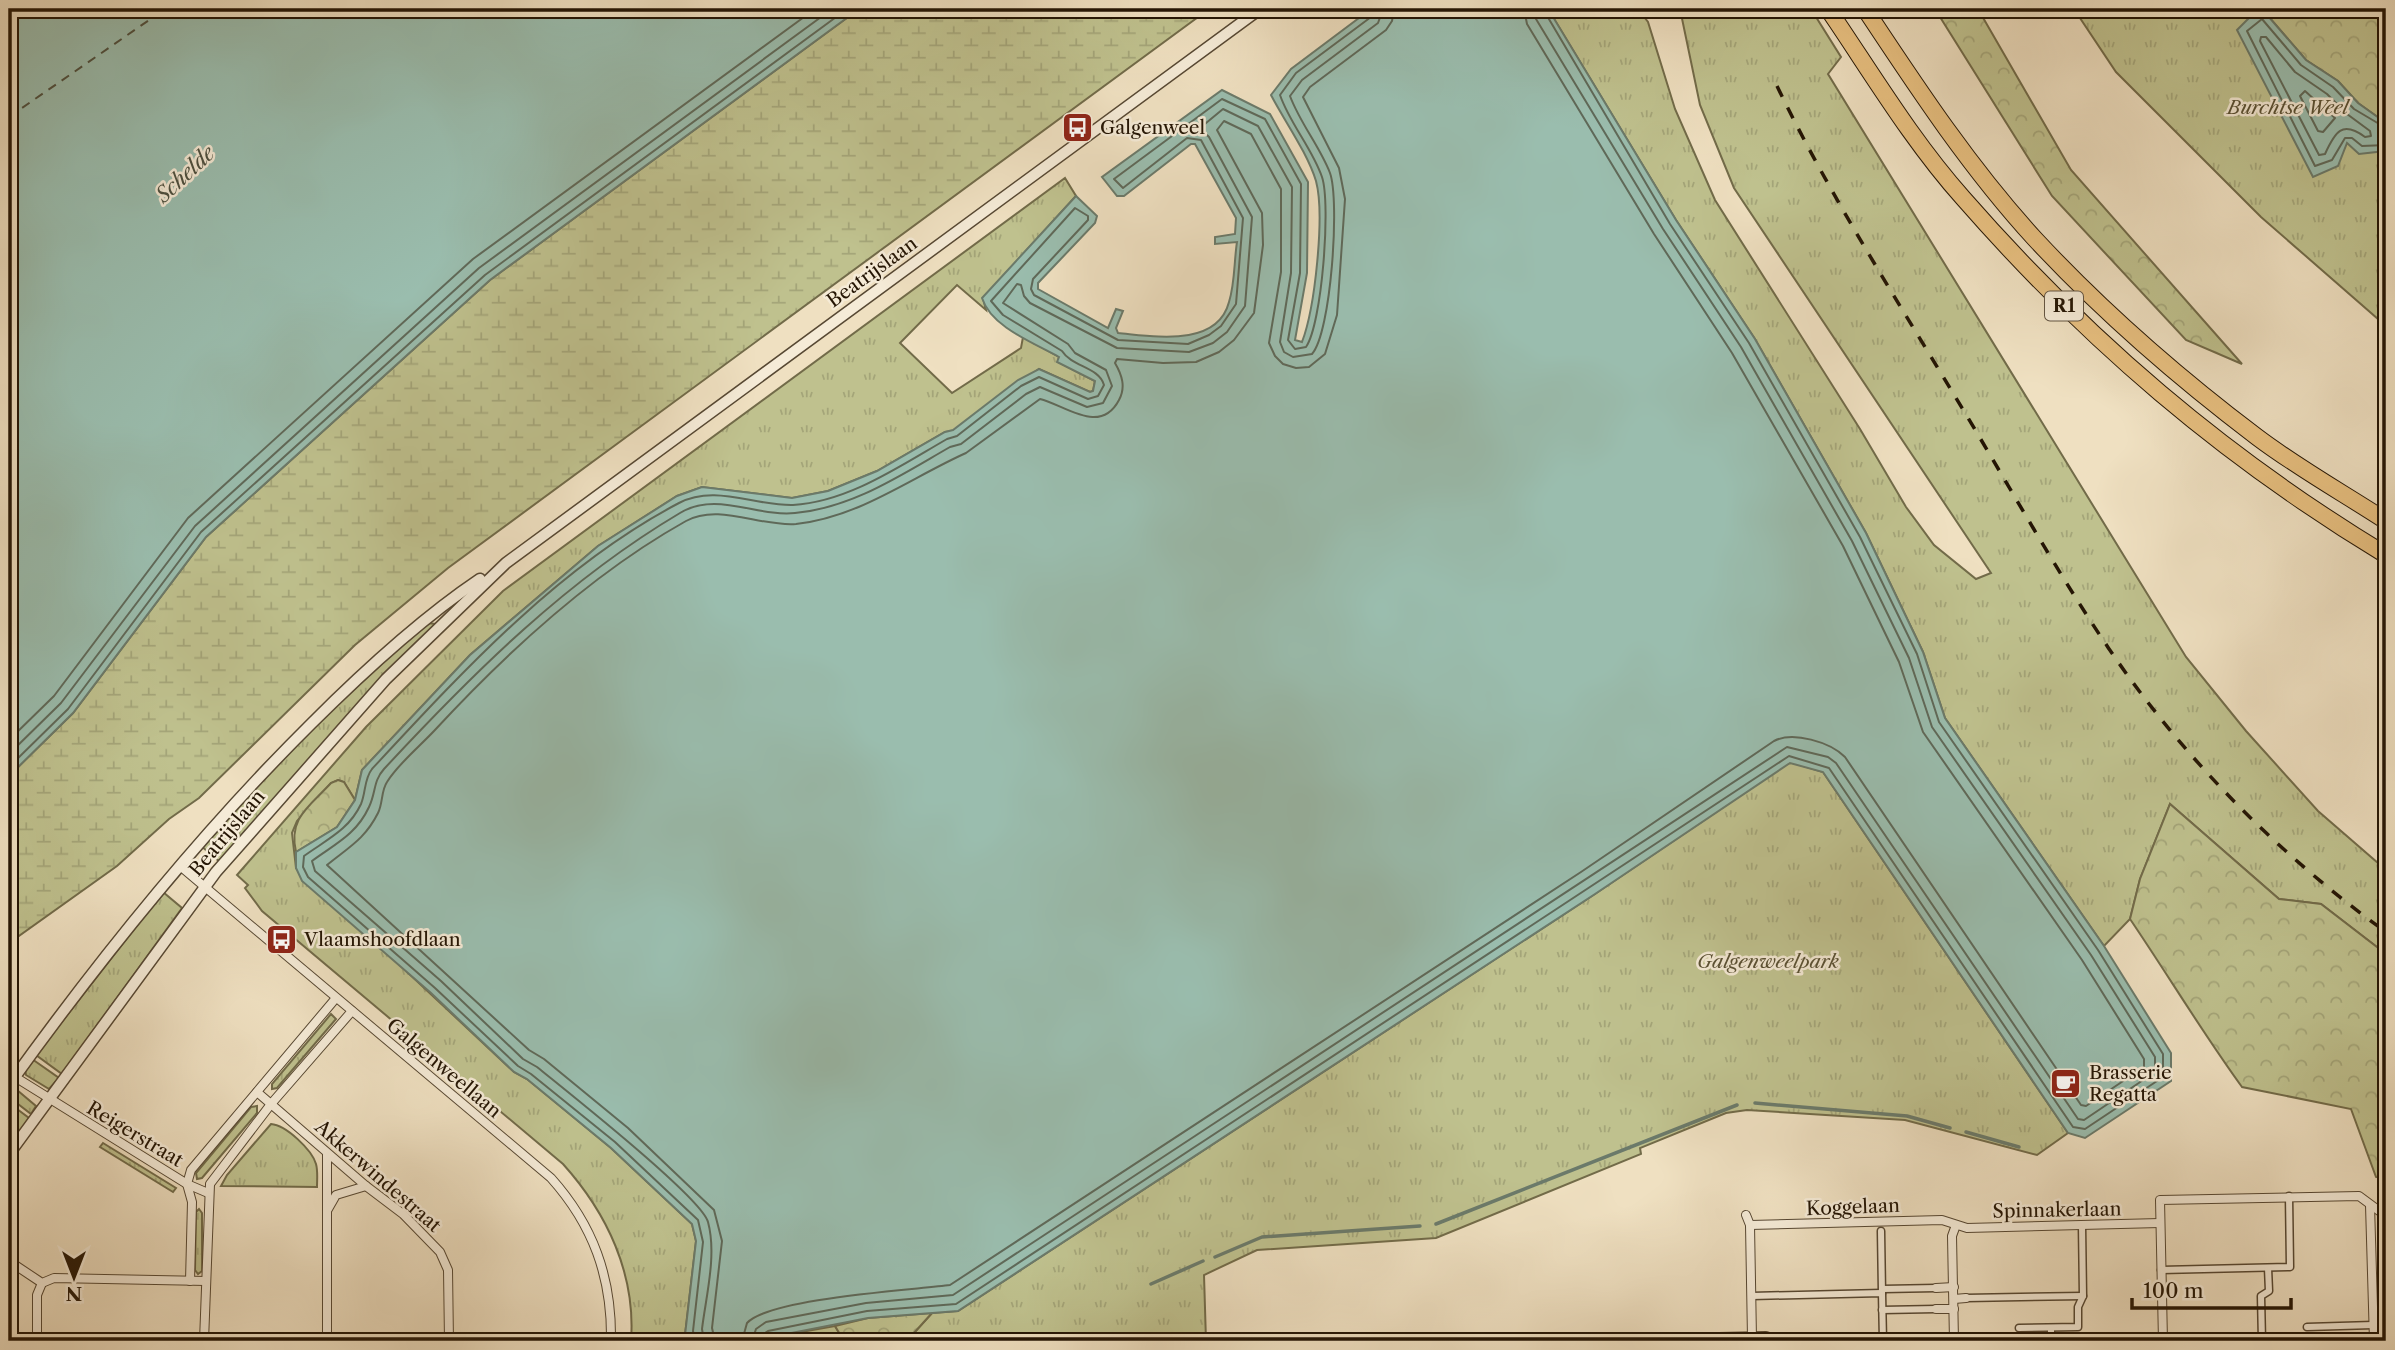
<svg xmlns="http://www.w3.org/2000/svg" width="2395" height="1350" font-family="'Libre Caslon Text',serif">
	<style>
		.grass { fill: url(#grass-tufts); stroke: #726b49; stroke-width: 2 }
		.forest { fill: url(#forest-crowns); stroke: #726b49; stroke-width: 2 }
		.wetland { fill: url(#wetland-marsh); stroke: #726b49; stroke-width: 2 }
		.water { fill: #9abdae; stroke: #6b7a6a; stroke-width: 2 }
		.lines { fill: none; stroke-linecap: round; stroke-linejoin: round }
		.shore { stroke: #5f6959; stroke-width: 2 }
		.stream { stroke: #6b7a6a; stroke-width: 3.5 }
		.ferry { stroke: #4d5040; stroke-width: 2; stroke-dasharray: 9 7; stroke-linecap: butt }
		.pedestrian-casing { stroke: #574833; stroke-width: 9 }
		.minor-casing { stroke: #574833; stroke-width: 10 }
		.tertiary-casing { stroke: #574833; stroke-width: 13 }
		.motorway-casing { stroke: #241504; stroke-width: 18 }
		.pedestrian { stroke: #f5ebd7; stroke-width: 6 }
		.minor { stroke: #f5ebd7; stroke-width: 8 }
		.tertiary { stroke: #f5ebd7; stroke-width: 10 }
		.motorway { stroke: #e8c080; stroke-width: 16 }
		.rail { stroke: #241504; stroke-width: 3.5; stroke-dasharray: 12 12; stroke-linecap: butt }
		.labels { text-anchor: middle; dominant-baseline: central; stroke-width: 5; stroke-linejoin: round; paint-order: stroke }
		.shield { fill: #f5ebd7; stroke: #635543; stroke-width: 2 }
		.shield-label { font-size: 18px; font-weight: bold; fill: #241504 }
		.park-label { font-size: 19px; font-style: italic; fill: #5a5134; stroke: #f5ebd7 }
		.poi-label { font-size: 19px; fill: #241504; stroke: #f5ebd7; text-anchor: start }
		.street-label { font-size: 19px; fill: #241504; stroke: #f5ebd7 }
		.water-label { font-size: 21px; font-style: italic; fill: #4d5040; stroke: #f5ebd7 }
	</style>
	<defs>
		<pattern id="grass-tufts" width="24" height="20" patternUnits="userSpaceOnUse" patternTransform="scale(1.75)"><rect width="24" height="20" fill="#bfc18e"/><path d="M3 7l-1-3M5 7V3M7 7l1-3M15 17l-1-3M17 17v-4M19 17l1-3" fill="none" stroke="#a4a579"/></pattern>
		<pattern id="forest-crowns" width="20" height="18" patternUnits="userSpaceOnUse" patternTransform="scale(1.75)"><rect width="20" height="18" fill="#bfc18e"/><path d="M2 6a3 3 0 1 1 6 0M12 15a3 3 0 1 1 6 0" fill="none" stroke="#a4a579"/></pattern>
		<pattern id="wetland-marsh" width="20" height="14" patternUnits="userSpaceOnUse" patternTransform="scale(1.75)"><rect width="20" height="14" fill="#bfc18e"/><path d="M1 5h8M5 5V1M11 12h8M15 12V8" fill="none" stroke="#a4a579"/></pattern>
	</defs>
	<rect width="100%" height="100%" fill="#efe0c1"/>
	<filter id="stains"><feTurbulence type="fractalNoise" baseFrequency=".00286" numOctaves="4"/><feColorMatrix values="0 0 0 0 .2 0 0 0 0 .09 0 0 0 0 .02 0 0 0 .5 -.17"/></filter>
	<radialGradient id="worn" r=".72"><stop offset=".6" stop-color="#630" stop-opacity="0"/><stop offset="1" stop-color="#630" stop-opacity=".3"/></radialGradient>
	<g class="grass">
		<polygon points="1548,9 1638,9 1648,22 1675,109 1715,200 1860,429 1906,507 1934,545 1976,579 1991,573 1734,188 1700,105 1680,9 1811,9 1841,57 1828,74 2186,657 2246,731 2318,811 2386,870 2386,954 2321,904 2279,899 2170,804 2140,879 2130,919 2104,946 1945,718 1923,652 1866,533 1755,339 1676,220"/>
		<polygon points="2074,9 2386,9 2386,326 2261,217 2116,72"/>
		<path d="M1065,178L1076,196L983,298L986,310L957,285L900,343L952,393L1021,348L1023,337L1059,357L1058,362L1095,381L1093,391L1090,392L1039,369L953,431L945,432L877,471L828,491L792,498L702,487L677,496L598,546L470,655L362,770L355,800L344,782L338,780L331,783L297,821L292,833L296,868L514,1072L527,1079L611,1148L692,1224L696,1241L685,1335L690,1341H631C636,1274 607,1213 563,1164L262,911L245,888L248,885L237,875L366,727L503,591Z"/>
		<path d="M427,623L436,624L220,862L201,846C269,765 348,694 427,623Z"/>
		<polygon points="1790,762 1823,772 2068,1133 2037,1155 1905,1120 1747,1110 1726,1113 1640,1148 1641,1154 1436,1238 1257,1250 1204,1275 1206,1341 879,1341 913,1334 932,1313 958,1311 1595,894"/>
		<polygon points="163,892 182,908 62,1074 36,1055"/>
		<polygon points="331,1014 336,1019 277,1088 272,1089 272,1084"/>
		<polygon points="32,1059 59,1078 49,1089 26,1075 25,1069"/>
		<polygon points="17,1090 36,1106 31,1114 9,1097 9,1091"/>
		<polygon points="9,1103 29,1118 9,1148"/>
		<polygon points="257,1106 257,1113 202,1178 197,1179 196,1173 251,1107"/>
		<path d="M271,1124C286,1125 312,1150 316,1164C318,1171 317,1179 317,1187L221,1186L227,1175Z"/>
		<polygon points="103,1143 176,1188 173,1192 100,1147"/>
		<polygon points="199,1209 202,1213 202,1271 198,1274 195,1270 196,1212"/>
		<polygon points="835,1326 841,1336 866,1341 750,1341"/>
	</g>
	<g class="forest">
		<polygon points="1935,9 1978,9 2071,170 2242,364 2186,340 2052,196"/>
		<polygon points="2262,9 2386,9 2386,123 2358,103 2338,81 2306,60"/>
		<path d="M338,780L344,782L355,800L337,827L296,852C288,818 309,807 331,783Z"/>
		<path d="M2170,804L2279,899L2321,904L2386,954V1179L2376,1177L2351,1109L2242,1087C2202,1032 2168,975 2130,919L2140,879Z"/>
		<polygon points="932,1313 913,1334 879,1341 841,1336 835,1326 868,1318"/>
	</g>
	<polygon class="wetland" points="859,9 1209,9 448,568 355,645 199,798 169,819 117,866 9,943 9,776 73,713 206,537 490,280"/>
	<g class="water">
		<polygon points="9,9 859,9 490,280 206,537 73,713 9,776"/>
		<path d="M1371,9H1548L1550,12L1676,220L1755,339L1866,533L1923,652L1945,718L2104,946L2171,1053V1081L2085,1138L2068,1133L1823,772L1790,763L1595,894L958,1311L868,1318L750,1341H690L685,1335L696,1241L692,1224L611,1148L527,1079L514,1072L431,993L302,881L296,868V852L337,827L355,800L362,770L470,655L598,546L677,496L702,487L792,498L828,491L877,471L945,432L953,430L1018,380L1039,369L1090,392L1093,391L1095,381L1057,362L1059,357C1034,343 991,327 982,298L1076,196L1097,216L1095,223L1038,283V289L1108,328L1116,309L1123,311L1116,328L1118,333C1153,336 1217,348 1229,302C1235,283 1234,261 1237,242L1215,244V237L1235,234L1236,218L1195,144H1191L1124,196H1117L1102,177L1222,90L1270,114L1308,182L1307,273L1295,340L1302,342C1315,308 1325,215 1316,181C1307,152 1285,122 1271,95L1291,69Z"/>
		<polygon points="2258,9 2262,9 2306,60 2338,81 2358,103 2386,123 2385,151 2359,154 2347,143 2338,166 2313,177 2237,30"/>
	</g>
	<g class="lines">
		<g class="shore">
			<path d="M2261,37H2266L2295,72L2327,94L2347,114L2370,131L2371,136L2365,137C2342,120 2335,132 2325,154L2319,155L2260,41Z"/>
			<polygon points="2305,91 2335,118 2323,132 2318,131 2300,96"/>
			<polyline points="2386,128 2354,109 2333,87 2301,65 2262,19 2247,31 2315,166 2332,160 2345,138 2352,138 2362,146 2386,145"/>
			<polyline points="9,740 54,696 188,518 473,259 815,9"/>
			<polyline points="9,754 61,703 195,526 479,268 832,9"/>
			<polyline points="9,767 68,709 201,532 485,275 847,9"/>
			<path d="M695,1341L693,1331L703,1242L698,1220L615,1142L531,1074L518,1066L435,988L308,877L303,867L304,856C326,840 349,830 361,804C366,792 364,779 372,769C463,671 559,566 679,503C715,484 754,506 793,505C848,502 900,466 947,439L957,436L1021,386L1039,377L1088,399L1098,396L1104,385C1099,367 1072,367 1062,351L1003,315L991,301L1075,208L1088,216V220L1033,279L1031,289L1034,295L1118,340L1188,344L1209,335L1221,326L1236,304L1243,218L1201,140L1187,138L1123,188L1114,179L1222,99L1265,119L1301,184L1300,273L1288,340L1295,349L1306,347C1322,324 1331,204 1322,177C1312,148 1290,124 1280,95L1296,73L1371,17L1374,9"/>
			<path d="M704,1341L702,1329C706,1296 717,1255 708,1222C701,1197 565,1090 537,1067L523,1059L441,981L315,871L312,861C335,844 356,835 369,807C376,793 373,781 384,769C474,672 567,580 680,513C716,491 757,517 795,513C852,508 901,475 950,447L961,444L1026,394L1040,387L1087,407L1103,403L1112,386L1106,370L1075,353L1068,344L1003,303L1017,284L1021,285L1024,296L1030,303L1117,348L1189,352L1213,343L1227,332L1245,306L1252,217L1209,137L1200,128L1223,109L1258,126L1292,187L1291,273L1280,342L1284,352L1293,357L1312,354C1331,333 1340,201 1330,173C1320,147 1300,123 1290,96L1302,80L1378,23L1383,9"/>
			<path d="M715,1341L712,1328L722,1241L714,1210L628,1128L544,1059L529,1050L327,865C349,847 365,839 378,813C383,803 381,791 387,782C398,764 419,747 434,731C507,652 591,574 686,521C719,503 760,527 796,524C860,517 910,478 966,453L1040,399C1065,405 1100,436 1119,400C1126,387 1122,375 1115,363L1117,359L1163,363L1196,362L1219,352L1234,340L1254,313L1263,245L1262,213L1217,130L1224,121L1251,134L1281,189V272L1269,343L1275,356L1283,364L1296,368L1309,367L1325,354L1337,315L1345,199L1339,168L1303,97L1310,87L1386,30L1392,21L1394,9"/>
			<path d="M742,1341L747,1323C770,1298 912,1290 950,1285L1581,872L1774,741C1793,731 1830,742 1845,757L2081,1105L2086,1106L2144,1067V1059L2082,960L1923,732L1899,662L1843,546L1732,353L1654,234L1527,24L1524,9"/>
			<polyline points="752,1341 756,1329 766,1322 866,1303 953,1295 1787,747 1828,757 1836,763 2078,1119 2084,1120 2155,1072 2155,1057 2091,955 1932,727 1909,658 1852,541 1741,347 1663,229 1536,19 1534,9"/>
			<polyline points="761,1341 762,1335 768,1331 867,1311 956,1304 1789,756 1829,768 2073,1127 2085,1129 2163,1077 2163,1054 2098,950 1939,722 1917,654 1860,537 1749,343 1670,224 1543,9"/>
		</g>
		<g class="stream">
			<polyline points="1755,1103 1907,1116 1950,1128"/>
			<polyline points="1966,1132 2019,1147"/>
			<polyline points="1436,1224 1737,1105"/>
			<polyline points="1215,1257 1262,1237 1420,1226"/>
			<polyline points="1151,1284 1203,1261"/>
		</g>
		<polyline class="ferry" points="9,117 165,9"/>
		<defs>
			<g id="pedestrian">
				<polyline points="1881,1231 1882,1293"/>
				<polyline points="2161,1270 2290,1267 2289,1196"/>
				<polyline points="1883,1289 1936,1288"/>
				<polyline points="1752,1296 1882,1293 1883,1341"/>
				<polyline points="1966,1298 2083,1296"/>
				<polyline points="1882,1310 1936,1309"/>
				<polyline points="2307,1327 2373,1325"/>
				<polyline points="2019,1328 2078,1327 2078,1307 2083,1296 2082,1225"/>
				<polyline points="2051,1328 2051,1341"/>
				<polyline points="2262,1341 2261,1296 2269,1291 2268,1268"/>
			</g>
			<g id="minor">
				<path d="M180,866L551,1178C593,1225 612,1277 611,1341"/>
				<polyline points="15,1077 187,1184 208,1193"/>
				<polyline points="257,1092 366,1186 403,1214 440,1252 448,1270 449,1341"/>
				<polyline points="2370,1205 2374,1341"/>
				<polyline points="328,1209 336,1195 366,1186"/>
				<polyline points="1746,1215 1750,1225 1752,1338"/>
				<polyline points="1750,1225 1942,1220 1967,1228 2160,1223"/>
				<polyline points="9,1261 42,1283 54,1278 206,1281"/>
				<polyline points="190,1281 192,1202 187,1184 191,1170 336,998"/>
				<polyline points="1936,1288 1954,1287"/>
				<polyline points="1954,1299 1966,1298"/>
				<polyline points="1936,1309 1954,1309"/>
				<polyline points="37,1341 37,1295 42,1283"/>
				<polyline points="204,1341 210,1184 271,1104 352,1011"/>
				<polyline points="327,1341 327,1154"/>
				<polyline points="1531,1341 1766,1336 1782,1341"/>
				<polyline points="1954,1341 1952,1236 1956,1225"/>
				<polyline points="2163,1341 2160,1200 2359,1196 2386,1216"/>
			</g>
			<g id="tertiary">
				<path d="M9,1085C101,957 199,835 311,724C363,672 419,620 480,579"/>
				<polyline points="9,1154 216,872 386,679 506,563 1260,9"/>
			</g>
			<g id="motorway">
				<path d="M1828,9C1871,72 1912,141 1963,198C2088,341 2224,457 2386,555"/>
				<path d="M1865,9C1918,89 1970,168 2035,239C2102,311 2179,378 2257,437C2298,468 2343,493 2386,521"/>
			</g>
		</defs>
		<use href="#pedestrian" class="pedestrian-casing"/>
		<use href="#minor" class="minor-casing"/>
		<use href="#tertiary" class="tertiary-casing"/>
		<use href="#motorway" class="motorway-casing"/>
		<use href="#pedestrian" class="pedestrian"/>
		<use href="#minor" class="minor"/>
		<use href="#tertiary" class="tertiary"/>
		<use href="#motorway" class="motorway"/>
		<path class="rail" d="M1777,86C1829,194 1894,295 1956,398C2009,485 2058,575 2116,659C2190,765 2282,857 2386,932"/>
	</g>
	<defs>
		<symbol id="bus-square" viewBox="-11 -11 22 22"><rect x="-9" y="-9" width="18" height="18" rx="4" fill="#8f2418" stroke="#f5ebd7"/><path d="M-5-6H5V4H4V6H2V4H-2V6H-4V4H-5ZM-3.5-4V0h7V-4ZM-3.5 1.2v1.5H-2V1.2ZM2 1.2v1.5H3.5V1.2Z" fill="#fff"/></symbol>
		<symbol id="cafe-square" viewBox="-11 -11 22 22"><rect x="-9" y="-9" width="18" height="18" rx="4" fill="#8f2418" stroke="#f5ebd7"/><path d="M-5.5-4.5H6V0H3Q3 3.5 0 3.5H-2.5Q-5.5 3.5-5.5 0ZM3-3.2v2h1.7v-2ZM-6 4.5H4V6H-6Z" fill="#fff"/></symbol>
	</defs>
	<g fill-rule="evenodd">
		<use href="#bus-square" x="1060" y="110" width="35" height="35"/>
		<use href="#bus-square" x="264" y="922" width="35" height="35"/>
		<use href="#cafe-square" x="2048" y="1066" width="35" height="35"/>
	</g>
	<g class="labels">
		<rect class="shield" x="2045" y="291.5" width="38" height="29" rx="5"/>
		<g class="shield-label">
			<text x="2064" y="306">R1</text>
		</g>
		<g class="park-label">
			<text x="2288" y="107">Burchtse Weel</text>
			<text x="1768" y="961">Galgenweelpark</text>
		</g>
		<g class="poi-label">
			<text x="1100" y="127">Galgenweel</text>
			<text x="304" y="939">Vlaamshoofdlaan</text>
			<text x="2089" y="1072">Brasserie<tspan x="2089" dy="22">Regatta</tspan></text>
		</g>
		<g class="street-label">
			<text transform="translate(872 272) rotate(-36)">Beatrijslaan</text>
			<text transform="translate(227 833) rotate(-50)">Beatrijslaan</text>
			<text transform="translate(444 1068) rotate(40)">Galgenweellaan</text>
			<text transform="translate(135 1134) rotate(31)">Reigerstraat</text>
			<text transform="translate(378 1176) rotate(41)">Akkerwindestraat</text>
			<text transform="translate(1853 1207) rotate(-2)">Koggelaan</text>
			<text transform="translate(2057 1210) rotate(-1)">Spinnakerlaan</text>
		</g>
		<g class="water-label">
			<text transform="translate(185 174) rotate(-43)">Schelde</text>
		</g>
	</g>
	<rect width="2395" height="1350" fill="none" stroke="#efe0c1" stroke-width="35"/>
	<rect x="10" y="10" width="2374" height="1329" fill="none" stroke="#241504" stroke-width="3.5"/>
	<rect x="18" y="18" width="2360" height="1315" fill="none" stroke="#241504" stroke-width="2"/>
	<g transform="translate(74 1277) rotate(180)" stroke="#f5ebd7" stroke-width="5" paint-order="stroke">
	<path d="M0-5L12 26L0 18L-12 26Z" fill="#241504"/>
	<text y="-10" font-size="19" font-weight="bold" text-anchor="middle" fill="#241504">N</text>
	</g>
	<path d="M2132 1298v10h159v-10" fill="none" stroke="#241504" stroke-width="3.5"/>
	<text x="2143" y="1298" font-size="21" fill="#241504" stroke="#f5ebd7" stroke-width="5" paint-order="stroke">100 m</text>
	<rect width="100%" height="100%" filter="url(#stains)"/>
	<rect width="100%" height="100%" fill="url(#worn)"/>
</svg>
